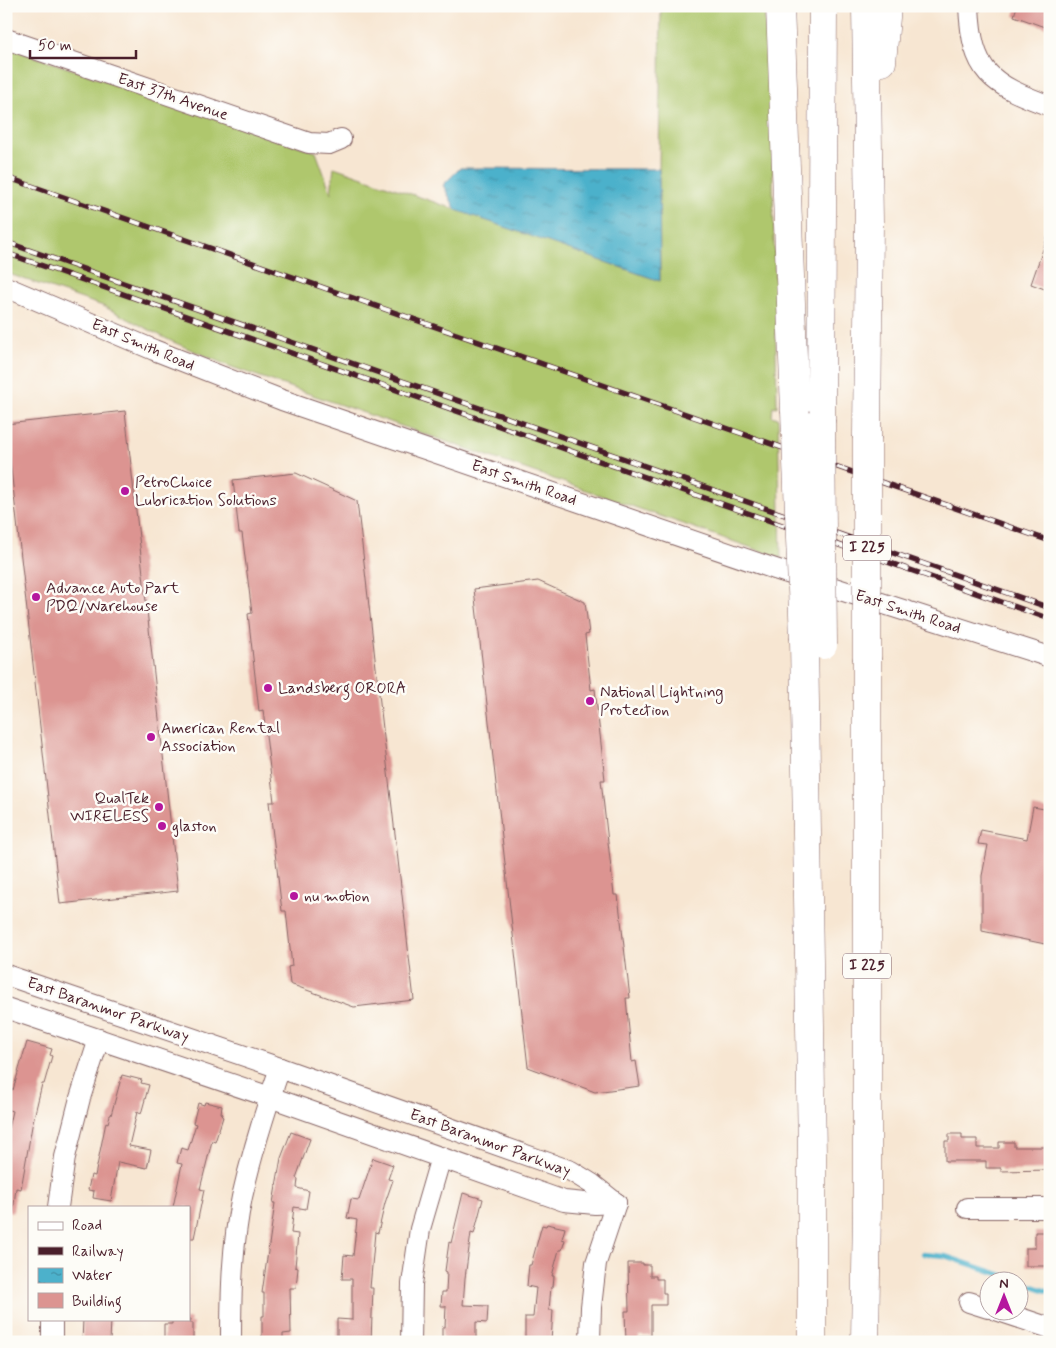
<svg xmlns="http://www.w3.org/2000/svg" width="1056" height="1348" font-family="Mynerve,sans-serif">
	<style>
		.grass { fill: #afc76d; stroke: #7c734c }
		.water { fill: url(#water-ripples); stroke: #4b687b }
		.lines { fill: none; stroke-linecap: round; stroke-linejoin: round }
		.stream { stroke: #4cb1cb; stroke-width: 4.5 }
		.building { fill: #dc9491 }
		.minor-casing { stroke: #876565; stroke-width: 22 }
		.highway-casing { stroke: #876565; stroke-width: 29 }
		.minor { stroke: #fff; stroke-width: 20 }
		.highway { stroke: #fff; stroke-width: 28 }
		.rail-casing { stroke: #4a1f2b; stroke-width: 5.5 }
		.rail { stroke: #fdfcf7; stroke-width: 4; stroke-dasharray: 11; stroke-linecap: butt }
		.highway-bridge-casing { stroke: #876565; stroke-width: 29; stroke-linecap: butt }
		.highway-bridge { stroke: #fff; stroke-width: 28 }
		.poi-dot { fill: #b5179e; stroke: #fdfcf7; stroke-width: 2 }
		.labels { text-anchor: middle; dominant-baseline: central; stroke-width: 5; stroke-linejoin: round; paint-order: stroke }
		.shield { fill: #fdfcf7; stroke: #806168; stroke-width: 1 }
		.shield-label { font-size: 15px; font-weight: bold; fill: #4a1f2b }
		.street-label { font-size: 16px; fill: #4a1f2b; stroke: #fdfcf7 }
		.poi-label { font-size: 16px; fill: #4a1f2b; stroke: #fdfcf7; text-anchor: start }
	</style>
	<defs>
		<pattern id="water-ripples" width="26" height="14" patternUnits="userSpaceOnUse" patternTransform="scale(1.25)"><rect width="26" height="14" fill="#4cb1cb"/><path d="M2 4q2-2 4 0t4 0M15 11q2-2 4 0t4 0" fill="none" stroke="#418fa5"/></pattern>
	</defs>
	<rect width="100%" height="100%" fill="#fdfcf7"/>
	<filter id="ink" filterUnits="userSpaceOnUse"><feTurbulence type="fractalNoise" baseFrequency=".02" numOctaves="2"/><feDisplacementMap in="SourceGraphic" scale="10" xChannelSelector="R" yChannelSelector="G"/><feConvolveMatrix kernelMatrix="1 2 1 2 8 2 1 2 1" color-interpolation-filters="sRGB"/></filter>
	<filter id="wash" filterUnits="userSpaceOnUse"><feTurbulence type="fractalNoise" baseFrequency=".0096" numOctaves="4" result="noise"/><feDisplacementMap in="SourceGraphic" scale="20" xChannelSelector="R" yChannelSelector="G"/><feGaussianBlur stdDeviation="1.12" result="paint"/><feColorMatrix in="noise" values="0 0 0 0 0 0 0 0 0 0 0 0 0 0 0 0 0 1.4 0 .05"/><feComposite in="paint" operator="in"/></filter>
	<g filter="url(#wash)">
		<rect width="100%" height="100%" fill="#f7e6d2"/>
		<polygon class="grass" points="661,6 764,6 772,121 777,407 773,406 772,416 778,418 781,558 229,366 171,341 103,306 6,273 6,47 316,152 331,193 334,167 660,281 659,169"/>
		<polygon class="water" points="460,168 659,169 660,281 456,210 443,185"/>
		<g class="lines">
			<g class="stream">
				<polyline points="923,1254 945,1256 1017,1280"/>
				<polyline points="1018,1281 1050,1292"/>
			</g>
		</g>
		<g id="blocks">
			<g class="building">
				<polygon points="1017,6 1050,6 1050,29 1014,16"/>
				<polygon points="1048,235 1050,235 1050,291 1031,284"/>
				<polygon points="125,411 178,891 60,904 6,424"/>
				<polygon points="296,473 357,501 414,1000 354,1007 290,984 288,967 292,966 286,911 282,911 269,802 274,802 263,710 259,711 248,614 252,613 242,533 239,533 233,480"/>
				<polygon points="538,581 585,602 589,634 585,635 591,690 595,689 605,780 601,780 614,895 618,895 630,998 626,998 632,1062 636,1061 640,1086 595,1092 528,1067 474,589"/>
				<polygon points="1033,807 1050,810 1050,945 982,931 982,876 988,845 978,844 981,830 1027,839"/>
				<polygon points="27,1042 52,1049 50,1055 52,1056 44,1084 42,1084 32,1126 21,1189 16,1188 13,1212 6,1211 6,1137 12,1111 6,1109 6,1088 13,1090"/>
				<polygon points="122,1075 142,1080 141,1083 149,1085 141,1114 137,1112 129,1146 151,1150 147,1168 118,1162 111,1201 93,1198 94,1191 88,1190 91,1175 95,1176 106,1122 108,1123 110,1115 111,1115"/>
				<polygon points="205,1102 222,1106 221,1113 223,1114 222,1117 223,1117 215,1142 212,1141 200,1189 204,1190 194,1238 189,1238 189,1207 173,1207 182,1164 177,1163 181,1148 188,1150 196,1124 193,1123 198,1103 204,1105"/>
				<polygon points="291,1132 310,1139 296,1178 298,1179 297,1188 309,1191 306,1209 294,1207 291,1233 298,1234 295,1267 298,1268 296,1288 290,1288 291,1333 283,1334 283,1342 262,1342 262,1316 264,1316 264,1293 262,1293 275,1203 273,1203 281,1158"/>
				<polygon points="949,1134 962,1134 962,1139 977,1139 977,1148 999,1148 999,1142 1014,1142 1014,1147 1050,1147 1050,1170 1001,1171 1001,1168 986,1168 986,1161 945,1161 945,1141 949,1141"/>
				<polygon points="373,1158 393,1165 388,1179 393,1180 385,1203 378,1233 375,1232 370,1288 373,1288 371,1342 337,1342 337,1319 352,1320 352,1279 342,1279 344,1255 353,1256 357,1220 347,1218 351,1199 359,1200"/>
				<polygon points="463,1193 483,1199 474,1234 471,1233 465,1278 463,1305 488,1306 487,1323 476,1322 476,1342 442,1342 442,1327 445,1327 446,1306 441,1306 442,1292 446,1292 447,1272 445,1271 449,1242 451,1243"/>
				<polygon points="547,1224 565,1228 562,1239 565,1240 562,1250 559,1250 552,1276 554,1276 553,1287 551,1287 549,1310 553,1310 551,1342 525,1342 525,1317 533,1317 536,1288 527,1286 529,1265 531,1265 542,1225 546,1226"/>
				<polygon points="1035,1232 1050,1232 1050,1266 1026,1266 1026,1248 1035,1248"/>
				<polygon points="628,1263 643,1263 643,1265 650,1265 650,1276 656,1276 656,1279 663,1279 663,1293 666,1293 666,1305 651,1305 651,1336 639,1336 639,1342 626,1342 625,1311 629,1311"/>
				<polygon points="83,1319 111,1319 110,1342 82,1342"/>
				<polygon points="172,1319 191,1319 190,1323 193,1323 193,1342 164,1340 164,1324 172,1324"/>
			</g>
		</g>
	</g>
	<g filter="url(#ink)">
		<use href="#blocks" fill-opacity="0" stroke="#876565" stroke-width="1"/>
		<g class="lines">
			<defs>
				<g id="minor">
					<path d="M969,6C972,73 990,84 1050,106"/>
					<polyline points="6,39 309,143 329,144 341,139"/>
					<polyline points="6,287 154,350 282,400 775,569 1050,657"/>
					<polyline points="6,975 280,1068 571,1171 592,1184 616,1203"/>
					<polyline points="6,1008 270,1097 564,1201 595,1204 616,1203"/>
					<polyline points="58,1207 65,1157 80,1098 99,1039"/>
					<polyline points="967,1208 1050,1208"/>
					<polyline points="969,1302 988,1308"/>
					<polyline points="996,1310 1050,1328"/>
					<polyline points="52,1342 52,1319"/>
					<path d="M231,1342C231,1294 232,1244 242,1197C252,1153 265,1111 280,1068"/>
					<polyline points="411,1342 412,1284 420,1229 441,1157"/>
					<polyline points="590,1342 591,1307 596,1263 616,1203"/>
				</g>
				<g id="highway">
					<polyline points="780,6 795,411"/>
					<polyline points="866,6 869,223 867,436"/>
					<polyline points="882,62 887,6"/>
					<polyline points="821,420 823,6"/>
					<polyline points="804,639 812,1155 812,1342"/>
					<polyline points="865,1342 867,1207 867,660"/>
				</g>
			</defs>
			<use href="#minor" class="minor-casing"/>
			<use href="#highway" class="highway-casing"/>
			<use href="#minor" class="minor"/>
			<use href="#highway" class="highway"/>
			<defs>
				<g id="rail">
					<polyline points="6,177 1050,541"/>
					<polyline points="6,242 1050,608"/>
					<polyline points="6,253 1050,619"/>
				</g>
			</defs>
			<use href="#rail" class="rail-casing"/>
			<use href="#rail" class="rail"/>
			<defs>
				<g id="highway-bridge">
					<polyline points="795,411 804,639"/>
					<polyline points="821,420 823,645"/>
					<polyline points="867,660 867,436"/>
				</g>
			</defs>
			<use href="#highway-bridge" class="highway-bridge-casing"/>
			<use href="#highway-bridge" class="highway-bridge"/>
		</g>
	</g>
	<g class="poi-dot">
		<circle cx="125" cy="491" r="5"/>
		<circle cx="36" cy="597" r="5"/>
		<circle cx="268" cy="688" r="5"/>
		<circle cx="590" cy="701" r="5"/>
		<circle cx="151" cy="737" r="5"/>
		<circle cx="159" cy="807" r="5"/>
		<circle cx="162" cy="826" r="5"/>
		<circle cx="294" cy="896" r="5"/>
	</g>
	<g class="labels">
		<g class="shield">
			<rect x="843" y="535.5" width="48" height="25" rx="4"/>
			<rect x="843" y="953.5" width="48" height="25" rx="4"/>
		</g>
		<g class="shield-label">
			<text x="867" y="548">I 225</text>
			<text x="867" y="966">I 225</text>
		</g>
		<g class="street-label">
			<text transform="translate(173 97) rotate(19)">East 37th Avenue</text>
			<text transform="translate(143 345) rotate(23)">East Smith Road</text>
			<text transform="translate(524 483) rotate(19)">East Smith Road</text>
			<text transform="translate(908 612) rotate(18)">East Smith Road</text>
			<text transform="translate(108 1010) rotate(19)">East Baranmor Parkway</text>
			<text transform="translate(490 1143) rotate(20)">East Baranmor Parkway</text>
		</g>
		<g class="poi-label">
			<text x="135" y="482">PetroChoice<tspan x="135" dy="18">Lubrication Solutions</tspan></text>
			<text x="46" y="588">Advance Auto Part<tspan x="46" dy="18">PDQ/Warehouse</tspan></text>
			<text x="278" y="688">Landsberg ORORA</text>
			<text x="600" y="692">National Lightning<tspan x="600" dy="18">Protection</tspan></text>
			<text x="161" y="728">American Rental<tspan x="161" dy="18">Association</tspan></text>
			<text x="149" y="798" text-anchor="end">QualTek<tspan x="149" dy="18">WIRELESS</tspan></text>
			<text x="172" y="826">glaston</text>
			<text x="304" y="896">nu motion</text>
		</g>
	</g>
	<rect width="1056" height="1348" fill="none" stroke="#fdfcf7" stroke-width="25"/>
	<rect x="28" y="1206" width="162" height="115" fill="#fdfcf7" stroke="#b5a4a5"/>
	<rect x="38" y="1222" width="25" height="8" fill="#ffffff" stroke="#b5a4a5"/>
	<text x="72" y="1230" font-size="15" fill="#4a1f2b">Road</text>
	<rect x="38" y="1247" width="25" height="8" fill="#4a1f2b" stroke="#b5a4a5"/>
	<text x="72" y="1256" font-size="15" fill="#4a1f2b">Railway</text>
	<rect x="38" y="1268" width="25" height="15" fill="url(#water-ripples)" stroke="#b5a4a5"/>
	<text x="72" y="1280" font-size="15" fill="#4a1f2b">Water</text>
	<rect x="38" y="1293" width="25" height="15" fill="#dc9491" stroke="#b5a4a5"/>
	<text x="72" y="1306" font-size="15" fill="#4a1f2b">Building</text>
	<g transform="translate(1004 1296)"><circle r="24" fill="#fdfcf7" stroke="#b5a4a5"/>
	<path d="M0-4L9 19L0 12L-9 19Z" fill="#b5179e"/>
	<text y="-8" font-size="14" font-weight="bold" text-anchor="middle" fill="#4a1f2b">N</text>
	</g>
	<path d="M30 50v8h106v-8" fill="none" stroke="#4a1f2b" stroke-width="2.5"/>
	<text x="38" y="50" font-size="15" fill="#4a1f2b" stroke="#fdfcf7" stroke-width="4" paint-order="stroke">50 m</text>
</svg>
